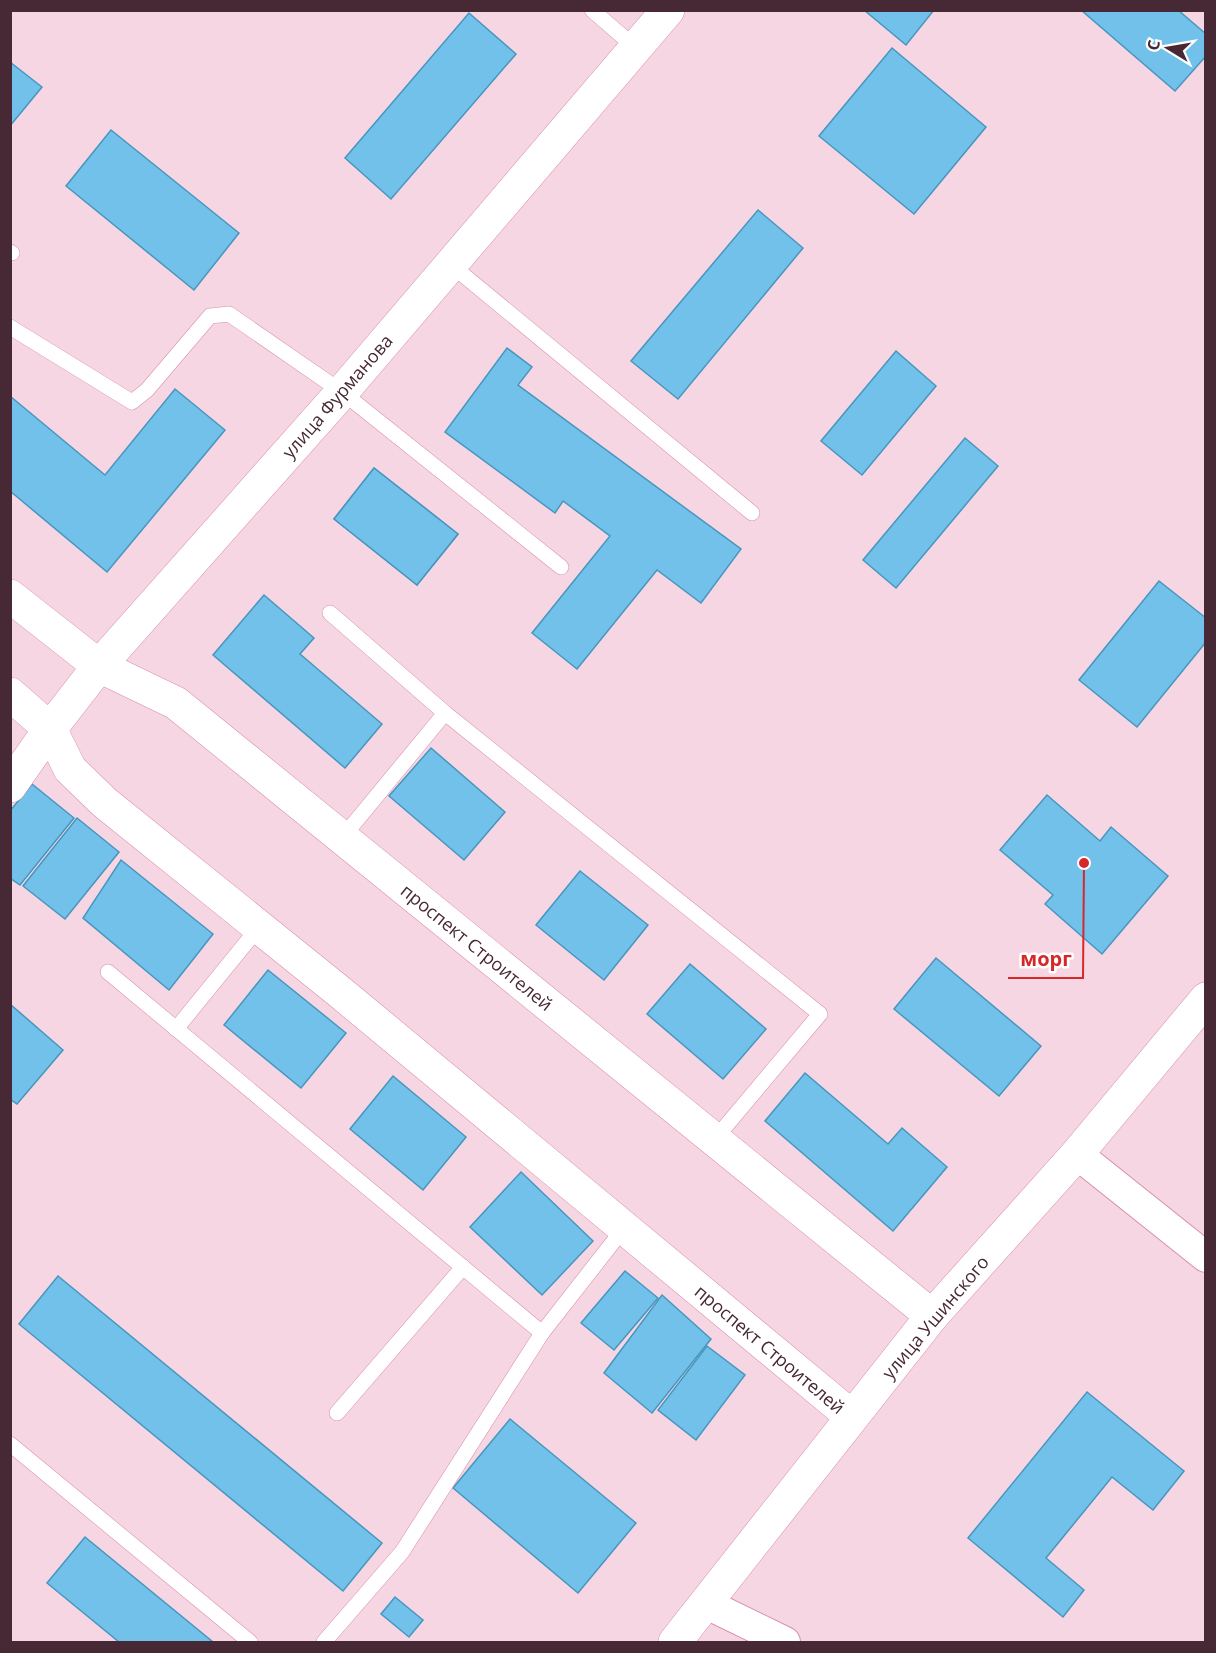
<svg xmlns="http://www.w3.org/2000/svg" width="1216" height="1653" font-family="'Open Sans',sans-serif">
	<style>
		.building { fill: #72c1eb; stroke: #4696be; stroke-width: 1.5 }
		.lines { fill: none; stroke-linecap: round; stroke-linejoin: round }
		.lane-casing { stroke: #d88ead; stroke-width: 16 }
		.street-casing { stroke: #d88ead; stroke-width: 32 }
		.secondary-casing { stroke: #d88ead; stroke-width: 34 }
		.lane { stroke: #fff; stroke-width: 15 }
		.street { stroke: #fff; stroke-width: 30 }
		.secondary { stroke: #fff; stroke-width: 33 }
		.labels { text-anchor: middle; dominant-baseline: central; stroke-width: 5; stroke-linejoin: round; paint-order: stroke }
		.street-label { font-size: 18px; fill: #472835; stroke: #fff }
		.leader { fill: none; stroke: #d62828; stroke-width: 2 }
		.callout-dot { fill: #d62828; stroke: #fff; stroke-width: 2 }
		.callout-label { font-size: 20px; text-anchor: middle; font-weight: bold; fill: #d62828; stroke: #fff; stroke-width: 5; stroke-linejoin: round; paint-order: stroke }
	</style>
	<rect width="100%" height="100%" fill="#f7d6e3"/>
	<g class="building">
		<polygon points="864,10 934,10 906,45"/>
		<polygon points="1081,10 1178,10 1206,34 1206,56 1175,91"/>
		<polygon points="469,13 516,54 391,199 345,158"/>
		<polygon points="892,48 986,127 914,214 819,136"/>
		<polygon points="10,62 42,87 10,126"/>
		<polygon points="111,130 239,233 194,290 66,186"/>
		<polygon points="758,210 803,248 678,399 631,361"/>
		<polygon points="507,348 532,367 518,385 741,549 701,603 657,570 577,669 532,633 610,536 563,501 555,513 445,432"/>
		<polygon points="896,351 936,386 862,475 821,441"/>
		<polygon points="175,389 225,430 107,572 10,491 10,396 105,475"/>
		<polygon points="965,438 998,466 896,588 863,560"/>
		<polygon points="374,468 458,534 417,585 334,519"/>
		<polygon points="374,468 458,534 417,585 334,519"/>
		<polygon points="1159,581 1206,618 1206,642 1137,727 1079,680"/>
		<polygon points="264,595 314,638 300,654 382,724 345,768 213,655"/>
		<polygon points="431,748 505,812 464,860 389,796"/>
		<polygon points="32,784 74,818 20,885 10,878 10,811"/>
		<polygon points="1047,795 1100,841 1111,827 1168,876 1102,954 1045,904 1053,895 1000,850"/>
		<polygon points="77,818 119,852 65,919 23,886"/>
		<polygon points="121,860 213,934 169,990 83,918"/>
		<polygon points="580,871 648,925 604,980 536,925"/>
		<polygon points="936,958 1041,1046 999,1096 894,1009"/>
		<polygon points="690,964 766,1029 723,1079 647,1014"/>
		<polygon points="268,970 346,1033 301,1088 224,1025"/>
		<polygon points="10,1004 63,1050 17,1104 10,1099"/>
		<polygon points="805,1073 888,1144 902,1128 947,1167 893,1231 765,1121"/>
		<polygon points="393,1076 466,1137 423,1190 350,1129"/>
		<polygon points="521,1172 593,1241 542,1295 470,1227"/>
		<polygon points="625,1271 658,1298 614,1350 581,1323"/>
		<polygon points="58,1276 382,1543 343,1591 19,1324"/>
		<polygon points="662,1295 711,1339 652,1413 604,1373"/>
		<polygon points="707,1346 745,1375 696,1440 658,1410"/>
		<polygon points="1087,1392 1184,1471 1153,1510 1112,1477 1046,1558 1084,1590 1063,1617 968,1538"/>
		<polygon points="510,1419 636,1523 578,1593 453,1488"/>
		<polygon points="85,1537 213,1642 119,1642 47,1583"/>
		<polygon points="395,1597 423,1620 409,1637 381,1614"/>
	</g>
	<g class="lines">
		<defs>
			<g id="lane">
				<polyline points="592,10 636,48"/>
				<polyline points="10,252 12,253"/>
				<polyline points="450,264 752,513"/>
				<polyline points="10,327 132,402 147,390 210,316 229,314 342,392 561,567"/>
				<polyline points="330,613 445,713"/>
				<polyline points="342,838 445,713 820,1014 714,1140"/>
				<polyline points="108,972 542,1333 624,1228"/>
				<polyline points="176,1029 259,927"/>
				<polyline points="337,1413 463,1267"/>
				<polyline points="10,1444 250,1642"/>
				<polyline points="324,1642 402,1552 542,1333"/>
			</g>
			<g id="street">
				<polyline points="1077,1154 1206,1257"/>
				<polyline points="707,1604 785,1642"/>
			</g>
			<g id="secondary">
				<polyline points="10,596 99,666 176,703 932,1316"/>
				<polyline points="10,694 50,729 70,769 104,802 341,993 851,1416"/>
				<polyline points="10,786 50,729 99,666 342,392 668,10"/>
				<polyline points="675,1642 932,1316 1077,1154 1206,999"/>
			</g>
		</defs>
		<use href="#lane" class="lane-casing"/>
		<use href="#street" class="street-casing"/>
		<use href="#secondary" class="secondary-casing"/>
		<use href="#lane" class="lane"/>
		<use href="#street" class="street"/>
		<use href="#secondary" class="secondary"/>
	</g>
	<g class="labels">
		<g class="street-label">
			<text transform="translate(337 396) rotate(-49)">улица Фурманова</text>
			<text transform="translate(477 947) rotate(39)">проспект Строителей</text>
			<text transform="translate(935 1317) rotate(-50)">улица Ушинского</text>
			<text transform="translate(770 1349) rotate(40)">проспект Строителей</text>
		</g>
	</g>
	<path class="leader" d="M1084 863L1083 978H1008"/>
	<circle class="callout-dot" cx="1084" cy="863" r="6"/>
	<g class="callout-label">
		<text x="1046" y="966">морг</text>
	</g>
	<rect width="1216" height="1653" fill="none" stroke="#472835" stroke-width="24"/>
	<g transform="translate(1168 48) rotate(281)" stroke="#ffffff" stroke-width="4.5" paint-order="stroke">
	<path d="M0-4.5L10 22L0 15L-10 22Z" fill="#472835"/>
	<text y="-9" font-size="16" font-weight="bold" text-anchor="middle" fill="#472835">С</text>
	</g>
</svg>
